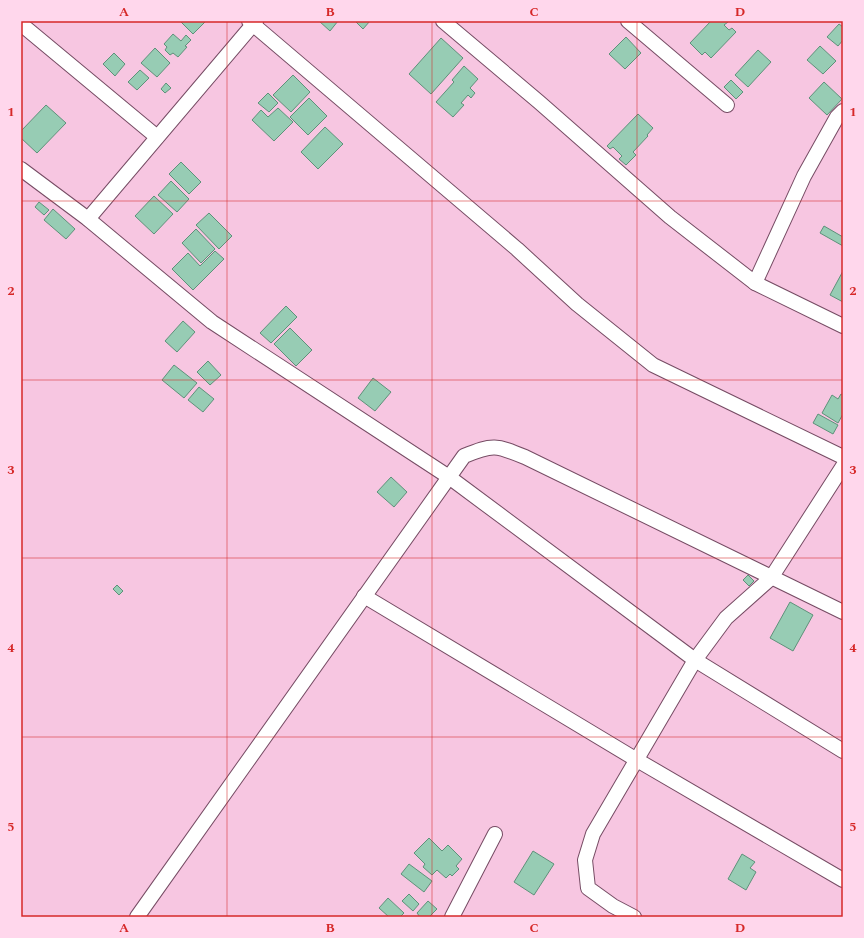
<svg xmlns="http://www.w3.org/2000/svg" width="864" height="938" font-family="Spectral,serif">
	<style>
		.building { fill: #97ccb4; stroke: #5e917a }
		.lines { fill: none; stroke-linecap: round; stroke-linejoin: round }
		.minor-casing { stroke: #764c64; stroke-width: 16 }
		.minor { stroke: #fff; stroke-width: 14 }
		.grid { fill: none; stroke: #d62828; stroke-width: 1; stroke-opacity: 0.55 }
		.neatline { fill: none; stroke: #d62828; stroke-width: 1.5 }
		.grid-label { font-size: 13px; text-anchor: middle; font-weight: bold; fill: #d62828 }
	</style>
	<rect width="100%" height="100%" fill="#f7c6e1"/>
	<g class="building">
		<polygon points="180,21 206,21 193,34"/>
		<polygon points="319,21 338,21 330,31"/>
		<polygon points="355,21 370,21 363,29"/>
		<polygon points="711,21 727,21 728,22 724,25 729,30 732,28 736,32 711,58 705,52 702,55 690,43"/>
		<polygon points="839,24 843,27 843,40 838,46 827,37"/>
		<polygon points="173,34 181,41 186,35 191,40 185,46 187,47 178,57 173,53 170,55 165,50 167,47 164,44"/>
		<polygon points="626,37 641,53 625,69 609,54"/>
		<polygon points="441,38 463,58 431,94 409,74"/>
		<polygon points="820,46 836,61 823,74 807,60"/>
		<polygon points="155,48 170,63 157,77 141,63"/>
		<polygon points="758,50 771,62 748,87 735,75"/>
		<polygon points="114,53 125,64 115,76 103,64"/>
		<polygon points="464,66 478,79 470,88 475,93 471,98 468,95 461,103 464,105 453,117 436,102 454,82 452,80"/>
		<polygon points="140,70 149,78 137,90 128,82"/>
		<polygon points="293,75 310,92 291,112 273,95"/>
		<polygon points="731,80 743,92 736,99 724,87"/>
		<polygon points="824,82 842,99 827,115 809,98"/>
		<polygon points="166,83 171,88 165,93 161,89"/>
		<polygon points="268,93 278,103 269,112 258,103"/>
		<polygon points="309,98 327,116 308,135 290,117"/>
		<polygon points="46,105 66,123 37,153 21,138 21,131"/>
		<polygon points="278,108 293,122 274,141 252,120 261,110 268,117"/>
		<polygon points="638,114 653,128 647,135 648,136 633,152 636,155 626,165 619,159 622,156 613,147 610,149 607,146"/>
		<polygon points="325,127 343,144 318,169 301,152"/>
		<polygon points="181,162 201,182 189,194 169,174"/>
		<polygon points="171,181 189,199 177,212 158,195"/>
		<polygon points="154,196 173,214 154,234 135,216"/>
		<polygon points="39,202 49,210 44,215 35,207"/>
		<polygon points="53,209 75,229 66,239 44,220"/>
		<polygon points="209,213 232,236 219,249 196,225"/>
		<polygon points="824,226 843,237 843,246 820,233"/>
		<polygon points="196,229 215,249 201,263 182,243"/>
		<polygon points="215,251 224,259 193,290 172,269 188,253 200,266"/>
		<polygon points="843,271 843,302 830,295"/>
		<polygon points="286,306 297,317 271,343 260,333"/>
		<polygon points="183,321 195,332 177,352 165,341"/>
		<polygon points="290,328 312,350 296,366 274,344"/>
		<polygon points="208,361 221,375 210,385 197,372"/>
		<polygon points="174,365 197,383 184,398 162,380"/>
		<polygon points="373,378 391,392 375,411 358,398"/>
		<polygon points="199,387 214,399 203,412 188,400"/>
		<polygon points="841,394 843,395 843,414 838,423 822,413 832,395 838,399"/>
		<polygon points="818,414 838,425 833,434 813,423"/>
		<polygon points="391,477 407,492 394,507 377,492"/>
		<polygon points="748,575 754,581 749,586 743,580"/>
		<polygon points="117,585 123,591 119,595 113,589"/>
		<polygon points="790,602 813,615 793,651 770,638"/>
		<polygon points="429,838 442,851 448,845 462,859 456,866 459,869 452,876 450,874 446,878 437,870 432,875 423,867 425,864 414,853"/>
		<polygon points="533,851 554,864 534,895 514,882"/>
		<polygon points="742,854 755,862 750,868 756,872 746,890 728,879"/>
		<polygon points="409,864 432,881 424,892 401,874"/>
		<polygon points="409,894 419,904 413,911 402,901"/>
		<polygon points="388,898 404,913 400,917 389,917 379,908"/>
		<polygon points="428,901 437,909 429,917 420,917 417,913"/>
	</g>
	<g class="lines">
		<defs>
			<g id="minor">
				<polyline points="249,21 517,249 577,304 653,365 843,457"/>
				<polyline points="443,21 539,102 670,217 755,283 843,326"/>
				<polyline points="628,21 727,105"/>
				<polyline points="21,24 157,137"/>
				<polyline points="21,169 88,219 212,322 449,477 695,660 843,751"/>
				<polyline points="88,219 256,21"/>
				<polyline points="755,283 804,176 837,117 843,111"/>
				<polyline points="364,596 637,760 843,880"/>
				<path d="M137,917L464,456C493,444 496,445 525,457L843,612"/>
				<polyline points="452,917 495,834"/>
				<polyline points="634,917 613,906 588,888 585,860 593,834 695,660 726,618 771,578 843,466"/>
			</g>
		</defs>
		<use href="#minor" class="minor-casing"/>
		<use href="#minor" class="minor"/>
	</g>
	<path class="grid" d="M227,21V917M432,21V917M637,21V917M21,201H843M21,380H843M21,558H843M21,737H843"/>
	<rect width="864" height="938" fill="none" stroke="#ffd7ec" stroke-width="44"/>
	<rect x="22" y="22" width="820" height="894" class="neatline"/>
	<g class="grid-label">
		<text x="124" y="16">A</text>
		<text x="330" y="16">B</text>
		<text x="534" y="16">C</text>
		<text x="740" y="16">D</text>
		<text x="11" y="116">1</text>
		<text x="853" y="116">1</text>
		<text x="11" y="295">2</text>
		<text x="853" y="295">2</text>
		<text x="11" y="474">3</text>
		<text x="853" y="474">3</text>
		<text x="11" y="652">4</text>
		<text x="853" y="652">4</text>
		<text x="11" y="831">5</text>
		<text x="853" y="831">5</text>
		<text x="124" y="932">A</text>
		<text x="330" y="932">B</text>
		<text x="534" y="932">C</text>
		<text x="740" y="932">D</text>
	</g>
</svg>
